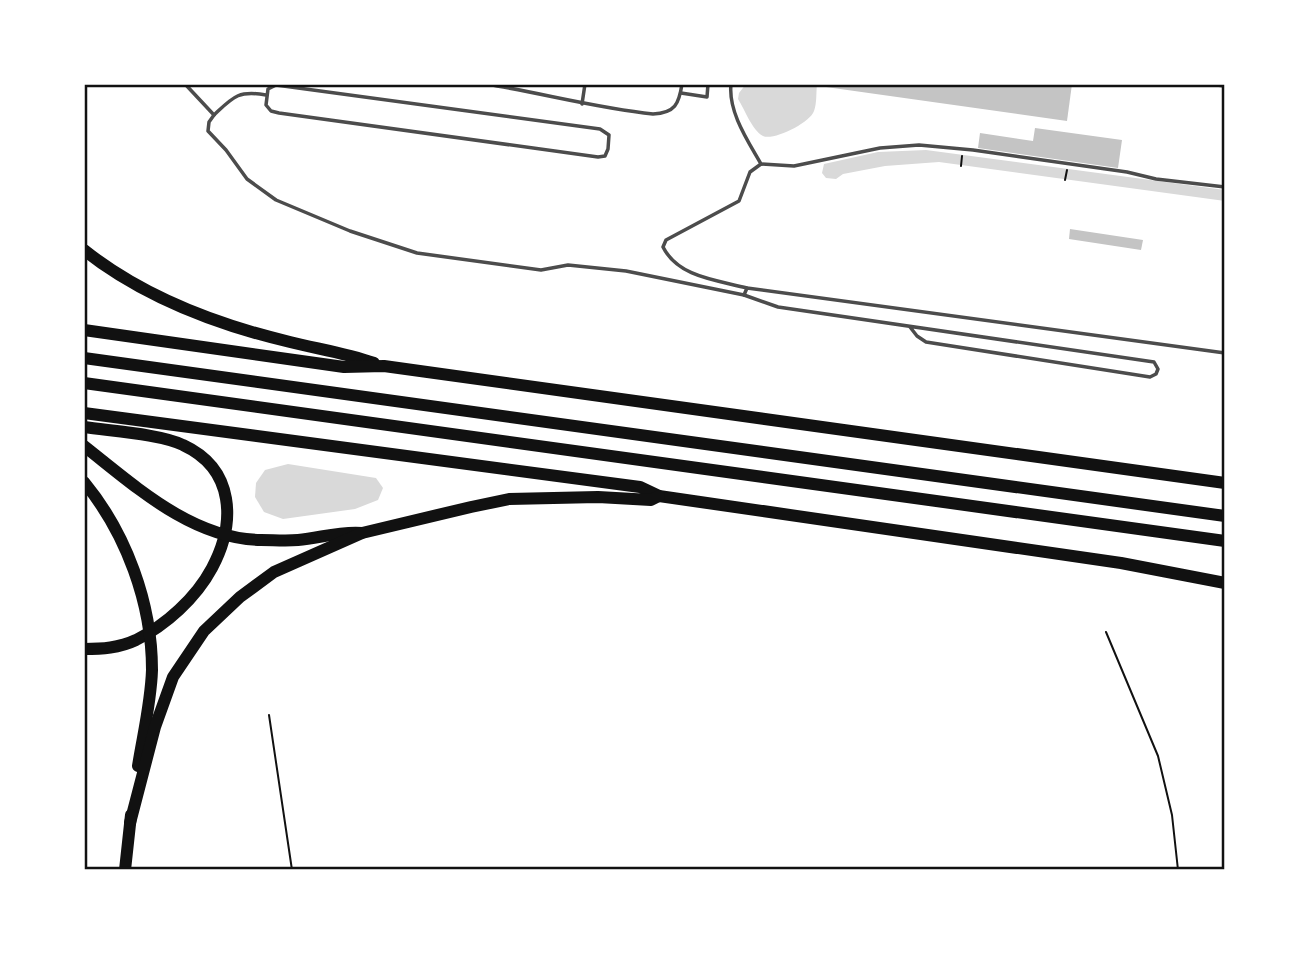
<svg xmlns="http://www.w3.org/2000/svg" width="1309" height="954" font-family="'Nunito Sans',sans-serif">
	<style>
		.water { fill: #d9d9d9 }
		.building { fill: #c4c4c4 }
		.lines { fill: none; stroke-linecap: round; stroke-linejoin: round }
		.path { stroke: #111; stroke-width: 2 }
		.service { stroke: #4c4c4c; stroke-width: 3.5 }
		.motorway { stroke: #111; stroke-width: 12 }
		.neatline { fill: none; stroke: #111; stroke-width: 2.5 }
	</style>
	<rect width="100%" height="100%" fill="#fff"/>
	<g class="water">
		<path d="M746,84H817C816,93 817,103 814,111C810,123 773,141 763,136C752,130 745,110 738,99L739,93Z"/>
		<polygon points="926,150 1225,190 1225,201 939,162 885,166 843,174 836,179 826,178 822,173 824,164 878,152"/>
		<polygon points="288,464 376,478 383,488 378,500 355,509 283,519 264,512 255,497 256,483 265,470"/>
	</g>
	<g class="building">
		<polygon points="826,84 1072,84 1067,121 826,87"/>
		<polygon points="1035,128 1122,140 1118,168 978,148 980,133 1033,141"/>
		<polygon points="1070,229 1143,240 1141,250 1069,239"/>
	</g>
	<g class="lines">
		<g class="path">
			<polyline points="961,166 962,156"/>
			<polyline points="1065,180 1067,170"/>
			<polyline points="1106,632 1158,756 1172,815 1178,870"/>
			<polyline points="269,715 292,870"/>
		</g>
		<g class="service">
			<path d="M185,84L214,115C233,97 238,90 266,95"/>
			<path d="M486,84C542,93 596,108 653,114C675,113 679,104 682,84"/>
			<path d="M731,84C728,112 748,141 761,164L750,172L739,201L666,240L663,247C678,277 716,280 747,288L1225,353"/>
			<polyline points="1208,84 1225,86"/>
			<polygon points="276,85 600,129 609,135 608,149 605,156 598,157 279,113 271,111 266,105 268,89"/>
			<polyline points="681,93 707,97 708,84"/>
			<polyline points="582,104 585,84"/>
			<polyline points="214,115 209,122 208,131 226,150 247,179 276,200 350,231 417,253 541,270 568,265 626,271 744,295 747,288"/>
			<polyline points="761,164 794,166 880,148 919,145 973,150 1127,172 1156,179 1225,187"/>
			<polyline points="744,295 778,307 1154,362 1158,369 1156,374 1150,377 926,342 917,336 910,327"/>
		</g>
		<g class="motorway">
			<path d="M84,250C142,296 218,325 290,342C318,349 346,353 374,363"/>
			<polyline points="84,330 344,367 384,366 1225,483"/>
			<polyline points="84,358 1225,516"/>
			<polyline points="84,383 1225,541"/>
			<polyline points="84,413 640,487 659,496 1121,563 1225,583"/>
			<path d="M84,427C110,431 161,434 183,445C235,469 236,523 212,568C196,598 166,625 136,640C119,648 102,649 84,649"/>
			<path d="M84,446C135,486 192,539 261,540C273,540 286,541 298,540C320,538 340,531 362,533"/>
			<path d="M84,482C126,533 152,603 152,670C151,702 143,735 138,766"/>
			<polyline points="130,823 155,727 173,677 204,631 240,597 274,572 362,533 471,507 509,499 598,497 651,500 659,496"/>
			<polyline points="125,870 131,815"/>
		</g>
	</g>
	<rect width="1309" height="954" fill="none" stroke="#ffffff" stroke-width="172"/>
	<rect x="86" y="86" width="1137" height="782" class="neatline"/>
</svg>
